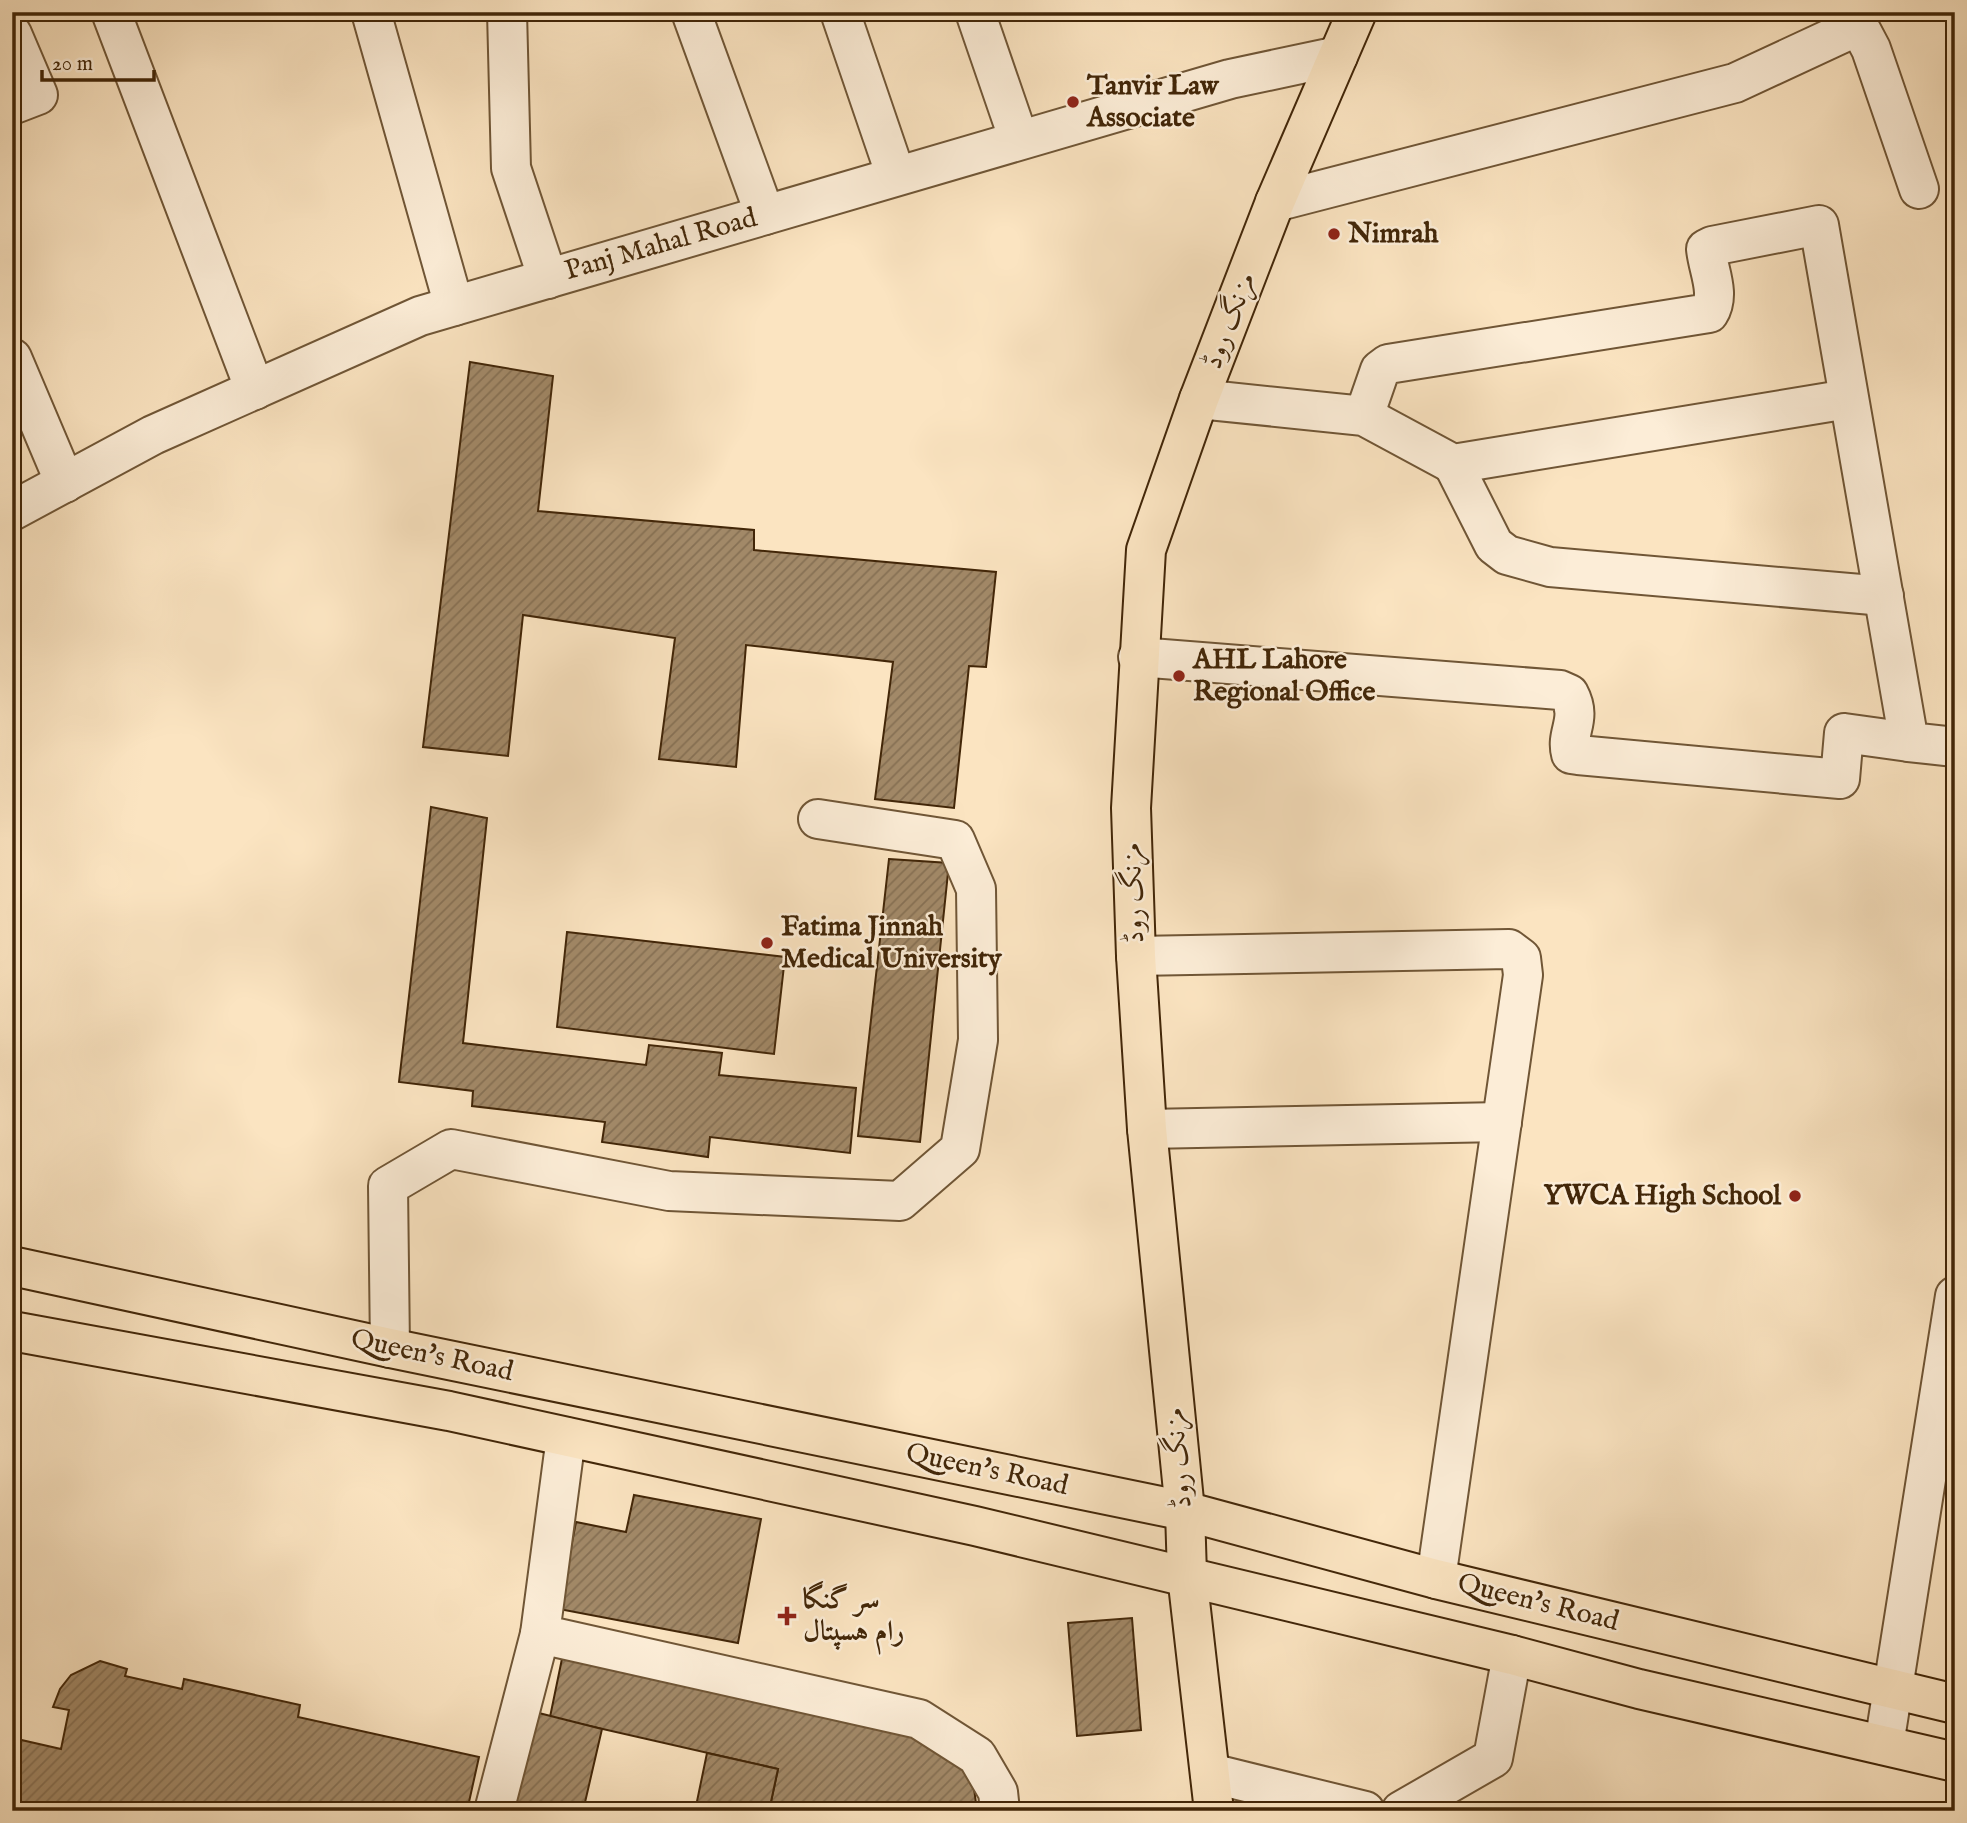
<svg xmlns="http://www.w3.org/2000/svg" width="1967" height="1823" font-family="'IM FELL English',Amiri,serif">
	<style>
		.building { fill: url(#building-hatch); stroke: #422608; stroke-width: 2 }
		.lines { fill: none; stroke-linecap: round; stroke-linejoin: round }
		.minor-casing { stroke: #705636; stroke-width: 42 }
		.major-casing { stroke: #422608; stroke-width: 42 }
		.minor { stroke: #fcedd7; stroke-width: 38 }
		.major { stroke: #fbe4c1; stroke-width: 38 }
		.poi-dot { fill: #8f2418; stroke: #fcedd7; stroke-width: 2.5 }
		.labels { text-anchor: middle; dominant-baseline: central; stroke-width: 5; stroke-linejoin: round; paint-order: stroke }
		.poi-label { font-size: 28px; font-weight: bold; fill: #422608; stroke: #fcedd7; text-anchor: start }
		.street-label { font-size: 28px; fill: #422608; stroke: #fcedd7 }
	</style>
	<defs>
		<pattern id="building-hatch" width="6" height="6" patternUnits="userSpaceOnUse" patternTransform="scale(1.75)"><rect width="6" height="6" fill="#a28968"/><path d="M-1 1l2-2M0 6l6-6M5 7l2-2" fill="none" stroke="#867054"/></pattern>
	</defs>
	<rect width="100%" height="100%" fill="#fbe4c1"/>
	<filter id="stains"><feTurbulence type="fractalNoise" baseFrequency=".00286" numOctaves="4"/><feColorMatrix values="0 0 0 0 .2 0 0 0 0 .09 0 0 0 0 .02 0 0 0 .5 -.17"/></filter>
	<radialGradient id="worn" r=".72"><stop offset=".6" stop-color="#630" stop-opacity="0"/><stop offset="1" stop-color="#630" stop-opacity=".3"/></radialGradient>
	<g class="building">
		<polygon points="470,362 553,376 538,511 754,530 754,550 996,572 986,667 969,666 954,808 875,799 893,662 746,645 736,767 659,759 675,638 523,615 508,756 423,747"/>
		<polygon points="431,807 487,818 463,1043 646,1065 649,1045 722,1053 719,1075 856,1088 850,1153 710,1137 708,1157 602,1142 605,1122 472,1106 473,1091 399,1082"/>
		<polygon points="889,859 949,863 920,1142 858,1136"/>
		<polygon points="567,932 785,957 774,1054 557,1027"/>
		<polygon points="634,1495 761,1519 738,1643 559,1609 576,1522 626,1532"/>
		<polygon points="1132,1618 1141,1730 1077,1736 1068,1623"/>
		<polygon points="564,1649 935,1734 972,1773 977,1811 769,1811 778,1769 550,1717"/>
		<polygon points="100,1661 127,1669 125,1676 182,1689 184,1679 300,1705 298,1717 479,1757 467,1811 12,1811 12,1759 17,1739 61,1749 69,1710 53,1707 60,1689 71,1675"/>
		<polygon points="527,1710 602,1729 583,1811 503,1811"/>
		<polygon points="707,1753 778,1769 769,1811 695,1811"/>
	</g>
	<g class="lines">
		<defs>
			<g id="minor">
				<polyline points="111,12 255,390"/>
				<polyline points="371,12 454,306"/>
				<polyline points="507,12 511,168 548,279"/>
				<polyline points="691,12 765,215"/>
				<polyline points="840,12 896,176"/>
				<polyline points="975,12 1019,140"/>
				<polyline points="12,34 38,95 12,105"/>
				<polyline points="1275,202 1735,83 1847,31 1862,32 1871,49 1919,189"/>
				<polyline points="12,358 65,483"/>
				<polyline points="1199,399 1364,416 1453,464 1848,399"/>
				<path d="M1364,416L1380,370L1388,364L1709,313C1721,294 1708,270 1706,249L1712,246L1819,225L1909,742L1955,747"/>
				<polyline points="1453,464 1494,545 1507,555 1550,567 1884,596"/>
				<polyline points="12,511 153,435 420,316 1230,79 1338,56"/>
				<path d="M1138,657L1560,690L1569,694C1583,720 1565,732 1571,754L1578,755L1840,779L1844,733L1909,742"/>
				<polyline points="1136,956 1509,949 1521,958 1523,975 1436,1579"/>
				<polyline points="1147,1129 1502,1122"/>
				<polyline points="390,1348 388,1186 451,1149 669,1191 900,1201 960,1149 978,1040 976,889 955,840 818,819"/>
				<polyline points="566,1437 540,1634 919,1719 977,1756 998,1792 1000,1811"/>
				<polyline points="1884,1745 1955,1296"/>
				<polyline points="1210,1773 1365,1811"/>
				<polyline points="494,1811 540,1634"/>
				<polyline points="1401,1811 1493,1758 1512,1655"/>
			</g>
			<g id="major">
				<polyline points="12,1266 390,1348 1185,1511 1436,1579 1955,1704"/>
				<polyline points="12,1331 449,1411 975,1526 1512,1655 1639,1689 1955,1762"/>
				<polyline points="1214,1811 1187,1575 1185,1511 1147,1129 1136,956 1131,808 1146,550 1199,399 1275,202 1357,12"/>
			</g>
		</defs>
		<use href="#minor" class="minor-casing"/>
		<use href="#major" class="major-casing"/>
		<use href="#minor" class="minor"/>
		<use href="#major" class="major"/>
	</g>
	<g class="poi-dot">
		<circle cx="1073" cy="102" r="7"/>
		<circle cx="1334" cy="234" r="7"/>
		<circle cx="1179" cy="676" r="7"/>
		<circle cx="767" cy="943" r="7"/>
		<circle cx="1795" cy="1196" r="7"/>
		<path d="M783.5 1605.5h7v7h7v7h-7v7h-7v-7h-7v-7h7z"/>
	</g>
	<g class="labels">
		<g class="poi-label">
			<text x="1087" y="86">Tanvir Law<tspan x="1087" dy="32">Associate</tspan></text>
			<text x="1348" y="234">Nimrah</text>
			<text x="1193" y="660">AHL Lahore<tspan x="1193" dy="32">Regional Office</tspan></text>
			<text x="781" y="927">Fatima Jinnah<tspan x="781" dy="32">Medical University</tspan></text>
			<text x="1781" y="1196" text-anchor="end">YWCA High School</text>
			<text x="803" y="1600">سر گنگا<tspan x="803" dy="32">رام ہسپتال</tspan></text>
		</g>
		<g class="street-label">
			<text transform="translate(661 245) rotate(-16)">Panj Mahal Road</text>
			<text transform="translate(1230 321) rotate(-69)">مزنگ روڈ</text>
			<text transform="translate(1134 893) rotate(-92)">مزنگ روڈ</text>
			<text transform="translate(432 1356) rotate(12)">Queen's Road</text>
			<text transform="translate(1179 1458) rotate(-95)">مزنگ روڈ</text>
			<text transform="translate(987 1470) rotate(12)">Queen's Road</text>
			<text transform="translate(1538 1603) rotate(14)">Queen's Road</text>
		</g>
	</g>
	<rect width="1967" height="1823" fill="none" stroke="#fbe4c1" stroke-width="42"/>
	<rect x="14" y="14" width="1939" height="1795" fill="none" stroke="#422608" stroke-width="3.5"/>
	<rect x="21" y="21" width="1925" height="1781" fill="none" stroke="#422608" stroke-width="2"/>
	<path d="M42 70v10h112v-10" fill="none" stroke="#422608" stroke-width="3.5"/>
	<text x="52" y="70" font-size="21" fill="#422608" stroke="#fcedd7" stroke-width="5" paint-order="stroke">20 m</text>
	<rect width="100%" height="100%" filter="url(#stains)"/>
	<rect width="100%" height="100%" fill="url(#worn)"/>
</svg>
